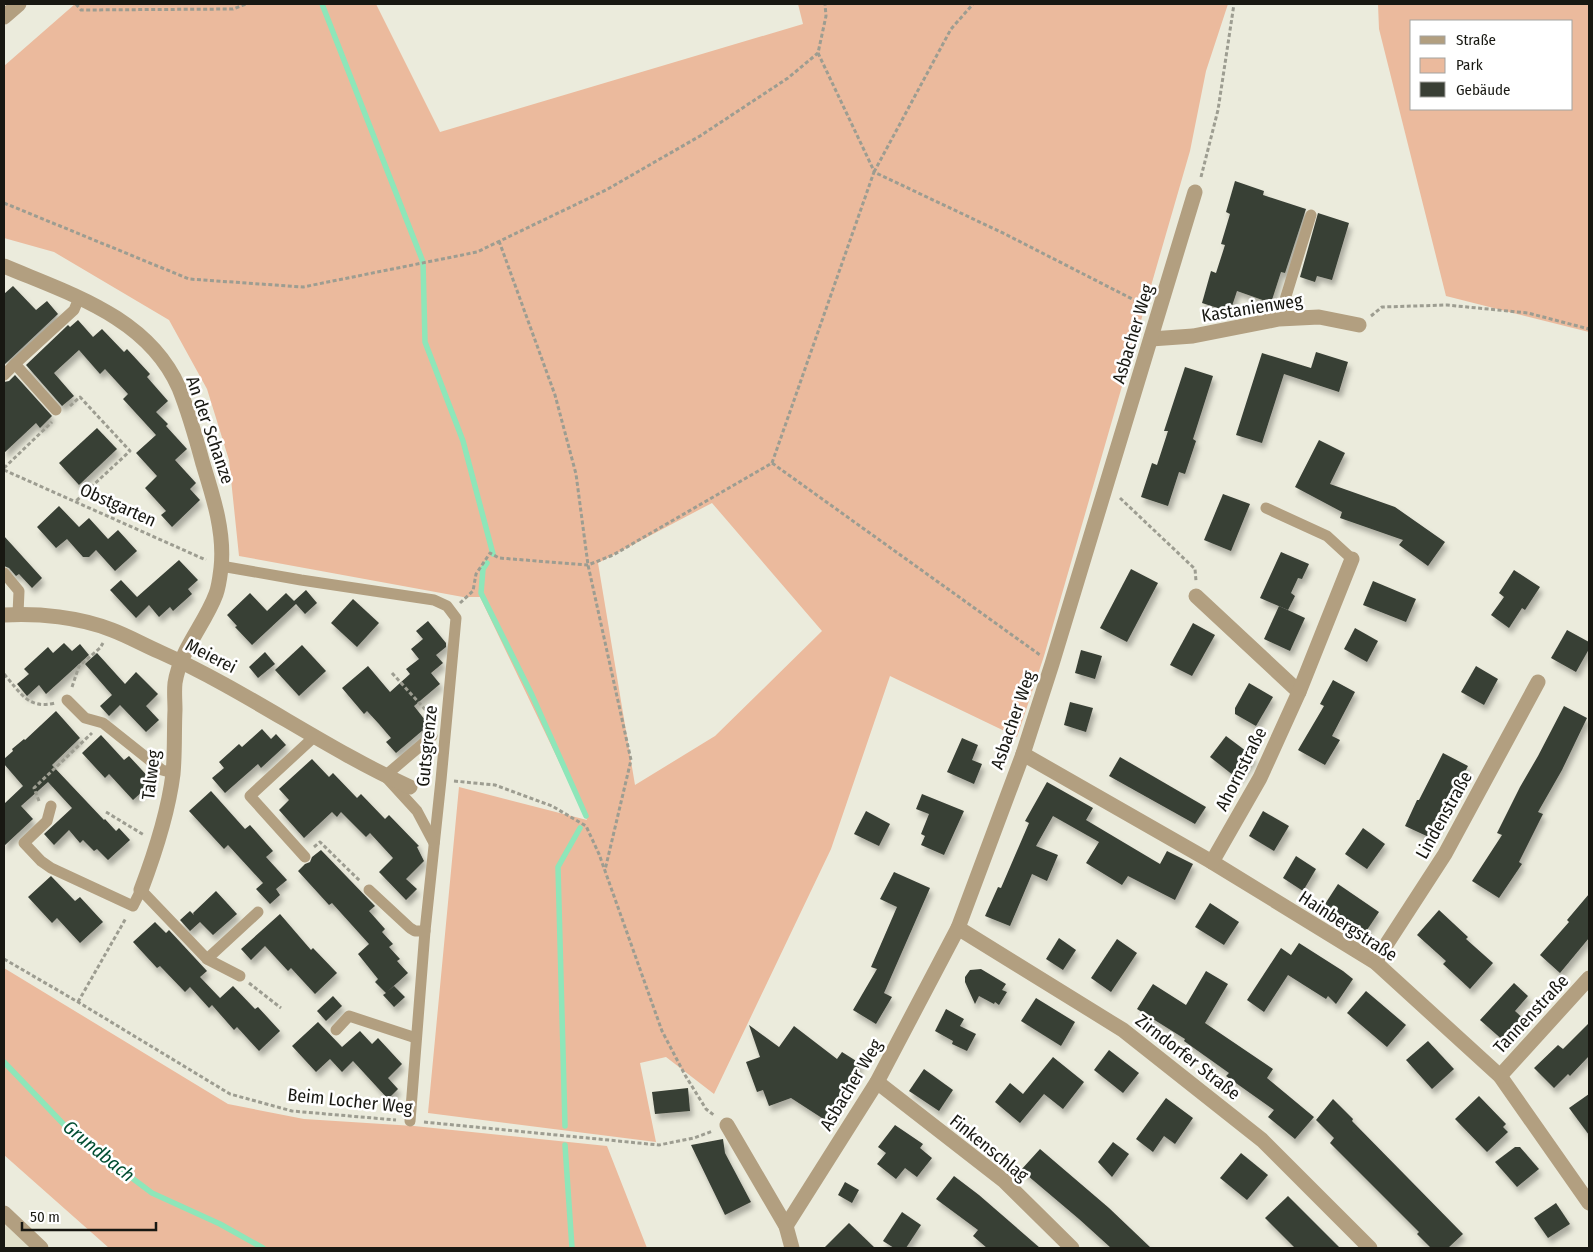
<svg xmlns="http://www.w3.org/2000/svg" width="1593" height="1252" font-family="'Fira Sans Condensed',sans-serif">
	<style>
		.built { fill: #e1e0ca }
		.green { fill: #ebba9d; fill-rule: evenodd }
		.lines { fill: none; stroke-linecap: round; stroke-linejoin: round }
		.stream { stroke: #8ee6b9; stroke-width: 5.5 }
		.building { fill: #393f35; filter: url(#shadow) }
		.path { stroke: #9d9d91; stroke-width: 3; stroke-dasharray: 4 2.5; stroke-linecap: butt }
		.service { stroke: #b29f80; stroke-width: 11 }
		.minor { stroke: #b29f80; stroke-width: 15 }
		.tertiary { stroke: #b29f80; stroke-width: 15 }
		.labels { text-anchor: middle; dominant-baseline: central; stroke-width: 5; stroke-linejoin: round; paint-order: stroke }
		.street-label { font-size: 18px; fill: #181812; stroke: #fff }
		.water-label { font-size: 19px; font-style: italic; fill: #024e32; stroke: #fff }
	</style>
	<defs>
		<filter id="shadow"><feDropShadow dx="3" dy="5.5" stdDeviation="2.5" flood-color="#0004"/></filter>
	</defs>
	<rect width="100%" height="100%" fill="#ebebdc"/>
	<polygon class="built" points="4,1222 41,1248 4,1248"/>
	<g class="green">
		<path d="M75,4H376L440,132L803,24L798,4H1228L1206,71L1190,151L1044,656L1017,737L890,676L831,849L714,1094L666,1057L640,1063L656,1142L428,1113L459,787L587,820L480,597H463L239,556L229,460L207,389L169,320L54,252L4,238V66ZM712,503L822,631L715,736L635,785L598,563Z"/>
		<path d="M1378,4H1589V332L1446,296L1379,29ZM1412,21H1572V109H1412Z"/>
		<polygon points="4,968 228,1104 304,1119 414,1126 607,1146 647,1248 109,1248 4,1155"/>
	</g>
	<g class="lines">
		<g class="stream">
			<polyline points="322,4 423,262 425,342 463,441 493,554"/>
			<polyline points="487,563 483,569 481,593 532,695 586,816"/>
			<polyline points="4,1062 72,1133 152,1193 220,1224 263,1248"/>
			<polyline points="565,1126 558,867 580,828"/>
			<polyline points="565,1145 572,1248"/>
		</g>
	</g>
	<g class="building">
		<polygon points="1235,181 1264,191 1263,195 1306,209 1285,273 1281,272 1271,303 1237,291 1230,312 1202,303 1211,271 1216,273 1225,245 1221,244 1230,214 1226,212"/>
		<polygon points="1318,213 1349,223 1332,280 1317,276 1315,282 1300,277"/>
		<polygon points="13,286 36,310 47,301 58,314 4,365 4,294"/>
		<polygon points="78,320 93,337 102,329 124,352 127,349 150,374 147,377 168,401 156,412 168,424 166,426 187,449 175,460 196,483 190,489 200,500 172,527 161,515 166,511 145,488 157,476 136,453 156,435 123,399 128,394 105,369 100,374 79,350 54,373 74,396 62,406 26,365 68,325 70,327"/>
		<polygon points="1316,352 1348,362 1339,392 1284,374 1262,443 1236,435 1262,353 1311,368"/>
		<polygon points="1185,367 1213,376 1193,439 1196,441 1185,474 1179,472 1168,506 1141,497 1152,463 1157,465 1168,431 1164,431"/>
		<polygon points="15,375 52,416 40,428 36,423 4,453 4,382 9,381"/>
		<polygon points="97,428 117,449 79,485 59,463"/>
		<polygon points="1319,440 1345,453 1330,484 1395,507 1445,542 1428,566 1399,545 1403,540 1340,518 1342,512 1295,487"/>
		<polygon points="1223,494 1250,504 1231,551 1204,540"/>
		<polygon points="59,506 79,527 89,518 108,539 118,530 137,551 115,571 96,550 89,557 83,557 67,539 56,548 37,527"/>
		<polygon points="4,536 42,578 32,588 19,574 16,576 9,568 4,566"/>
		<polygon points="1281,552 1309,564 1302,579 1298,578 1291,593 1295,596 1288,610 1260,598"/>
		<polygon points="179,560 198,580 188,589 192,594 173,611 170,607 159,617 149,605 136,618 110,590 121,580 137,597"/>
		<polygon points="1131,569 1158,583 1127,642 1100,628"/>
		<polygon points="1514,570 1540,587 1525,610 1522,608 1509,628 1491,615 1504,597 1499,593"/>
		<polygon points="1373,581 1416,599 1406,622 1363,605"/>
		<polygon points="306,590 317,603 305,614 296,604 252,645 235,627 237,626 227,615 250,593 267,611 286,593 294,601"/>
		<polygon points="353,599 379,623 357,647 331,623"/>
		<polygon points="1279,606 1305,618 1290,651 1264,639"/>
		<polygon points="428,621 446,643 446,647 436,655 443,663 431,673 440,684 414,706 429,725 396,753 386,742 391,738 379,724 367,711 364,714 342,688 368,666 390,692 410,674 406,669 419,659 411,649 423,639 416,631"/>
		<polygon points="1193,623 1215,635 1192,676 1170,665"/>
		<polygon points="1355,628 1378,641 1367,662 1344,649"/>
		<polygon points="1567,630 1589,642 1589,649 1576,672 1551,658"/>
		<polygon points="64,643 72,651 80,644 89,655 46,694 39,685 27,696 17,684 29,674 24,669 48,647 53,653"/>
		<polygon points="302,645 326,671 299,696 275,670"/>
		<polygon points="1081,650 1102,656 1095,679 1075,673"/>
		<polygon points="265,652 275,664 258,678 249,667"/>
		<polygon points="97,653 125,684 136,672 158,694 146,706 159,720 146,732 120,705 109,716 100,706 112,695 85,664"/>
		<polygon points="1476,666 1498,679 1484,705 1461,692"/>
		<polygon points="1333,680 1355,692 1332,736 1340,740 1325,765 1298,750 1324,706 1320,704"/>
		<polygon points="1249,683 1273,697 1256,726 1235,714 1235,708"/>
		<polygon points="1070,702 1093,708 1086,732 1064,725"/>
		<polygon points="1564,706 1587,718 1562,770 1538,812 1543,814 1519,862 1522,864 1499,898 1472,881 1502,835 1497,833 1520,787 1538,756"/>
		<polygon points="56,711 80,738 52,765 104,820 105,819 116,831 119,828 130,840 108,860 97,849 94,851 83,840 80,843 69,830 54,845 44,834 72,808 48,782 21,806 33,819 4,846 4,804 23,786 4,764 4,759 13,751 12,749 24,739 25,740"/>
		<polygon points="262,729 271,739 276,734 286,745 261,768 258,764 225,793 212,778 224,768 219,762 239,744 242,747"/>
		<polygon points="101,735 124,760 129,756 153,782 133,800 109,774 105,778 82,753"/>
		<polygon points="1226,736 1254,757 1238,779 1210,757"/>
		<polygon points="962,738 978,745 972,760 982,764 974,784 947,772"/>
		<polygon points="1443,753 1468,766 1431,838 1405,826 1417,800 1419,800"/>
		<polygon points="1120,757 1206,807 1195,824 1109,776"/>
		<polygon points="312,759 329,777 333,773 357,798 361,794 385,819 389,815 419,846 417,847 424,861 406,879 417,889 406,900 379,872 393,858 370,833 366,837 341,812 337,817 332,812 304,838 279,810 289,800 279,789"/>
		<polygon points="1047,782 1093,808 1086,820 1160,864 1167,851 1193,864 1175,900 1128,876 1122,885 1086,863 1099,842 1053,816 1036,846 1058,855 1047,881 1032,874 1010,926 985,916 998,887 1001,888 1029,823 1025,821"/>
		<polygon points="211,791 245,829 250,825 273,851 266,857 287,880 276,889 280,895 270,904 256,889 263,883 228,845 224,849 189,811"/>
		<polygon points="922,794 964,811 944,855 921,845 925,836 921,834 929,814 916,809"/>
		<polygon points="866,811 890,824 879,846 854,834"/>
		<polygon points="1263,811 1289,826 1274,851 1249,836"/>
		<polygon points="1363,828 1385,844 1367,869 1345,854"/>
		<polygon points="321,850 375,906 369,911 385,929 382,932 393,944 389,947 400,959 397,961 408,973 387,992 394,986 405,997 394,1007 383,995 386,993 375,982 378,979 358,954 369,944 332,903 329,905 298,871 305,864 310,862 312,857"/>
		<polygon points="1296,856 1316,869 1303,891 1283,878"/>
		<polygon points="894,872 930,888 884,993 892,997 876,1024 853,1010 877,969 871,967 897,907 880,899"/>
		<polygon points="51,876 75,901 80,897 103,922 80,943 57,918 52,923 28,897"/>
		<polygon points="1338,884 1379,912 1365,933 1325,904"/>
		<polygon points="216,891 237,914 213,935 200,922 190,931 180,920 190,911 194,915 193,913"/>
		<polygon points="1589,894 1589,938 1560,973 1540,955 1569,922 1567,920"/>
		<polygon points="1210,903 1239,922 1224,945 1195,927"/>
		<polygon points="1439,910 1468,937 1466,939 1493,963 1470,989 1443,964 1446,961 1417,935"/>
		<polygon points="280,914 311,950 313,948 337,973 315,994 291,968 288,971 265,946 251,960 241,949"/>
		<polygon points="155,922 166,933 169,930 207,971 200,977 220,998 233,986 255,1009 258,1007 280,1031 259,1051 237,1027 234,1030 212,1005 209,1008 190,987 185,992 160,966 157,968 133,942"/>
		<polygon points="1059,938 1076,950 1063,970 1046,959"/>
		<polygon points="1117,939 1137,953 1111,992 1091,978"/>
		<polygon points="1299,943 1343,971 1353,979 1336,1004 1328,996 1326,999 1288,975 1264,1012 1247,1000 1281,948 1291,955"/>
		<polygon points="981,969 1006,984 1002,990 1007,992 999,1005 995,1002 994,1004 979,996 975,1004 965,982 965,977 970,970"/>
		<polygon points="1206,971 1228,984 1205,1023 1273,1069 1267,1078 1314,1117 1295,1139 1268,1117 1274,1110 1226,1076 1229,1073 1184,1041 1185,1039 1137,1009 1153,984 1186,1005"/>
		<polygon points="1514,983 1528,996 1515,1011 1525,1020 1505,1042 1480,1020"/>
		<polygon points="1366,991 1406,1025 1387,1047 1347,1013"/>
		<polygon points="333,996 342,1006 326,1021 317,1011"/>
		<polygon points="1036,998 1075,1022 1061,1046 1021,1021"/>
		<polygon points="946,1009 964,1019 960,1026 976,1034 967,1051 952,1044 953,1041 935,1031"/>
		<polygon points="318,1022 342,1047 360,1031 372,1044 378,1038 402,1064 388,1078 398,1089 388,1099 353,1061 342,1072 330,1059 316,1072 292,1046"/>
		<polygon points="1589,1023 1589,1056 1570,1076 1568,1074 1554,1088 1534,1068 1558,1045 1563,1049"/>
		<polygon points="749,1025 779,1047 794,1026 837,1059 842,1052 861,1064 825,1120 791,1098 769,1106 763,1090 757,1092 746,1062 760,1057"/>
		<polygon points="1428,1041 1454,1069 1432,1089 1406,1060"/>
		<polygon points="1109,1050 1139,1073 1123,1093 1094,1070"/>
		<polygon points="1053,1057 1084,1082 1063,1109 1044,1094 1020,1123 995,1102 1010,1083 1023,1094"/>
		<polygon points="924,1069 953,1090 939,1111 909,1091"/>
		<polygon points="688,1088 690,1111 655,1114 652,1092"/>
		<polygon points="1589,1094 1589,1135 1569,1108"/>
		<polygon points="1479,1096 1506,1124 1503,1127 1508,1132 1487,1152 1455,1119"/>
		<polygon points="1166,1098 1193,1118 1175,1144 1164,1136 1153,1152 1136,1139"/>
		<polygon points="1333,1099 1353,1119 1352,1121 1463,1234 1448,1248 1431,1248 1417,1234 1419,1232 1330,1143 1334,1138 1316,1120"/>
		<polygon points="895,1125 923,1144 920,1148 932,1158 917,1177 905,1168 896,1179 877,1164 886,1153 878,1147"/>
		<polygon points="723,1139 725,1153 751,1202 725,1215 691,1145"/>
		<polygon points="1113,1142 1129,1154 1112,1177 1098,1162"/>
		<polygon points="1515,1147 1520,1147 1539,1169 1517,1187 1495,1162"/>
		<polygon points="1040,1149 1109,1208 1151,1248 1111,1248 1079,1219 1021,1170"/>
		<polygon points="1241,1153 1268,1175 1247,1200 1220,1178"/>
		<polygon points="954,1176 979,1195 1040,1248 987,1248 973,1236 978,1230 936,1199"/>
		<polygon points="845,1182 859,1190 852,1203 838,1195"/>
		<polygon points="1288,1196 1340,1248 1295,1248 1265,1218"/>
		<polygon points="1556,1203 1570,1224 1548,1238 1534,1218"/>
		<polygon points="902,1212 921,1225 906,1248 894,1248 883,1241"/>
		<polygon points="849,1223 875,1248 824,1248"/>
	</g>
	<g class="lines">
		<g class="path">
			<polyline points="76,4 81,10 233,9 246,4"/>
			<polyline points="818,53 874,171"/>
			<polyline points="874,172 951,29 973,4"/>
			<polyline points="1201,177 1218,110 1234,4"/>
			<polyline points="4,203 189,279 303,287 477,252 606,190 700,136 788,78 818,53 826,16 825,4"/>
			<polyline points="499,241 555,395 576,474 588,565 631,760 605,870"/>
			<polyline points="1371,316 1382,307 1447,305 1528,313 1589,329"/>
			<polyline points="70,406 80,397 130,451 76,501"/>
			<polyline points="772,463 874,172 1005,234 1144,305"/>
			<polyline points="4,468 52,422"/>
			<polyline points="4,470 206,560"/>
			<polyline points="1120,498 1195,569 1196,581"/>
			<polyline points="460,603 473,591 476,574 490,553 499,558 588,565 613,555 772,463 1040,655"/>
			<polyline points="392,673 432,717"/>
			<path d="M4,674C20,692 28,710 55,703"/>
			<polyline points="72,687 79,666 100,648 103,643"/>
			<polyline points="454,781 495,785 552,806 586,826 599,854 662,1031 685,1075 706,1109 715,1116"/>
			<polyline points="39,801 34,788 92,733"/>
			<polyline points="106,812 144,835"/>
			<polyline points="314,847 320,842 360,881"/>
			<polyline points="4,959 78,1002 230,1094 292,1111 396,1120"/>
			<polyline points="249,983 281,1008"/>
			<polyline points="78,1002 126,918"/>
			<polyline points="424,1122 659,1145 694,1138 713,1131"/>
		</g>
		<g class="service">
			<polyline points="1279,319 1311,215"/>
			<polyline points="4,375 15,364"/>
			<polyline points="56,410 15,364 74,310 79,298"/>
			<polyline points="1266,508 1327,536 1352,559"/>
			<polyline points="221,566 301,580 434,600 447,606 456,618 441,780 425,931 410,1121"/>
			<polyline points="4,573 19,591 18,614"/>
			<polyline points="67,700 85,718 103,723 162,770 173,773"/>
			<polyline points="432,736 385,776 417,811 434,843"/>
			<polyline points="51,806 47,821 24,843 41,861 51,868 133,906 141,890 207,959 258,912"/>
			<polyline points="305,857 250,796 314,737"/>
			<polyline points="369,890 410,928 415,931 425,931"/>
			<polyline points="207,959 240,976"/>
			<polyline points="336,1030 349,1016 416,1038"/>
		</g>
		<g class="minor">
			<polyline points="4,17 19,4"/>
			<path d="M4,266C70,294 148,317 179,388C189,413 196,438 203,464C213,496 225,533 221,568C220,576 219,586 216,594C205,624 180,650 175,683C174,692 175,701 175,710C174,731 175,753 173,774C168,814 155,853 141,890"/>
			<polyline points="1151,339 1193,336 1279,319 1319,317 1359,325"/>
			<polyline points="1196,596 1299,692"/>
			<path d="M4,615C39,613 79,617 112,630C128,636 144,645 160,652C247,691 324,748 410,787"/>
			<polyline points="1023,754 1212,862 1375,962 1500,1076 1589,1203"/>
			<polyline points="1212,862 1260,778 1299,692 1352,559"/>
			<polyline points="958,928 1123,1030 1262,1140 1370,1248"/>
			<polyline points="1375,962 1445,854 1538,682"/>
			<polyline points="1500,1076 1589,978"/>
			<polyline points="877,1082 1003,1180 1072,1248"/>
			<polyline points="727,1125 786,1226 792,1248"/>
			<polyline points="786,1226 877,1082 958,928 1023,754 1052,664 1195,192"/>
		</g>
		<polyline class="tertiary" points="4,1213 41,1248"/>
	</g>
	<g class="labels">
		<g class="street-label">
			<text transform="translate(1252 308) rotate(-9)">Kastanienweg</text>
			<text transform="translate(1133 334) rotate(-73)">Asbacher Weg</text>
			<text transform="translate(210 430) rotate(71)">An der Schanze</text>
			<text transform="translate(118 505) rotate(24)">Obstgarten</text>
			<text transform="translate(211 656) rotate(27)">Meierei</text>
			<text transform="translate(1013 720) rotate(-71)">Asbacher Weg</text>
			<text transform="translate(427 746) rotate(-84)">Gutsgrenze</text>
			<text transform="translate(1241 769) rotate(-63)">Ahornstraße</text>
			<text transform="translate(151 775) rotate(-83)">Talweg</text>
			<text transform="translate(1444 815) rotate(-61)">Lindenstraße</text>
			<text transform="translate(1348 926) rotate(33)">Hainbergstraße</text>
			<text transform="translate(1531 1014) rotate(-47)">Tannenstraße</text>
			<text transform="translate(1188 1057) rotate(38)">Zirndorfer Straße</text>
			<text transform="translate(851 1085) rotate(-59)">Asbacher Weg</text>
			<text transform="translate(350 1101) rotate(6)">Beim Locher Weg</text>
			<text transform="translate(989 1148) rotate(39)">Finkenschlag</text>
		</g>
		<g class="water-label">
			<text transform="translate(99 1151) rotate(39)">Grundbach</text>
		</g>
	</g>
	<rect width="1593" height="1252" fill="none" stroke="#181812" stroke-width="10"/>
	<rect x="1410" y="20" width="162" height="90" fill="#ffffff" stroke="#a3a3a0"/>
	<rect x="1420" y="36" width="25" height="8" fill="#b29f80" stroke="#a3a3a0"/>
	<text x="1456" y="45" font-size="15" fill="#181812">Straße</text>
	<rect x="1420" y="58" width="25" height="15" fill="#ebba9d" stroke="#a3a3a0"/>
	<text x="1456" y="70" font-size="15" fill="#181812">Park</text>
	<rect x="1420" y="82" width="25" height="15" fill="#393f35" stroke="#a3a3a0"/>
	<text x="1456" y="95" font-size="15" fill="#181812">Gebäude</text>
	<path d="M22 1222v8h134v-8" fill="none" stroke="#181812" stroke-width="2.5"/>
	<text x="30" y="1222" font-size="15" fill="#181812" stroke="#ffffff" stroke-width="4" paint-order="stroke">50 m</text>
</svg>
